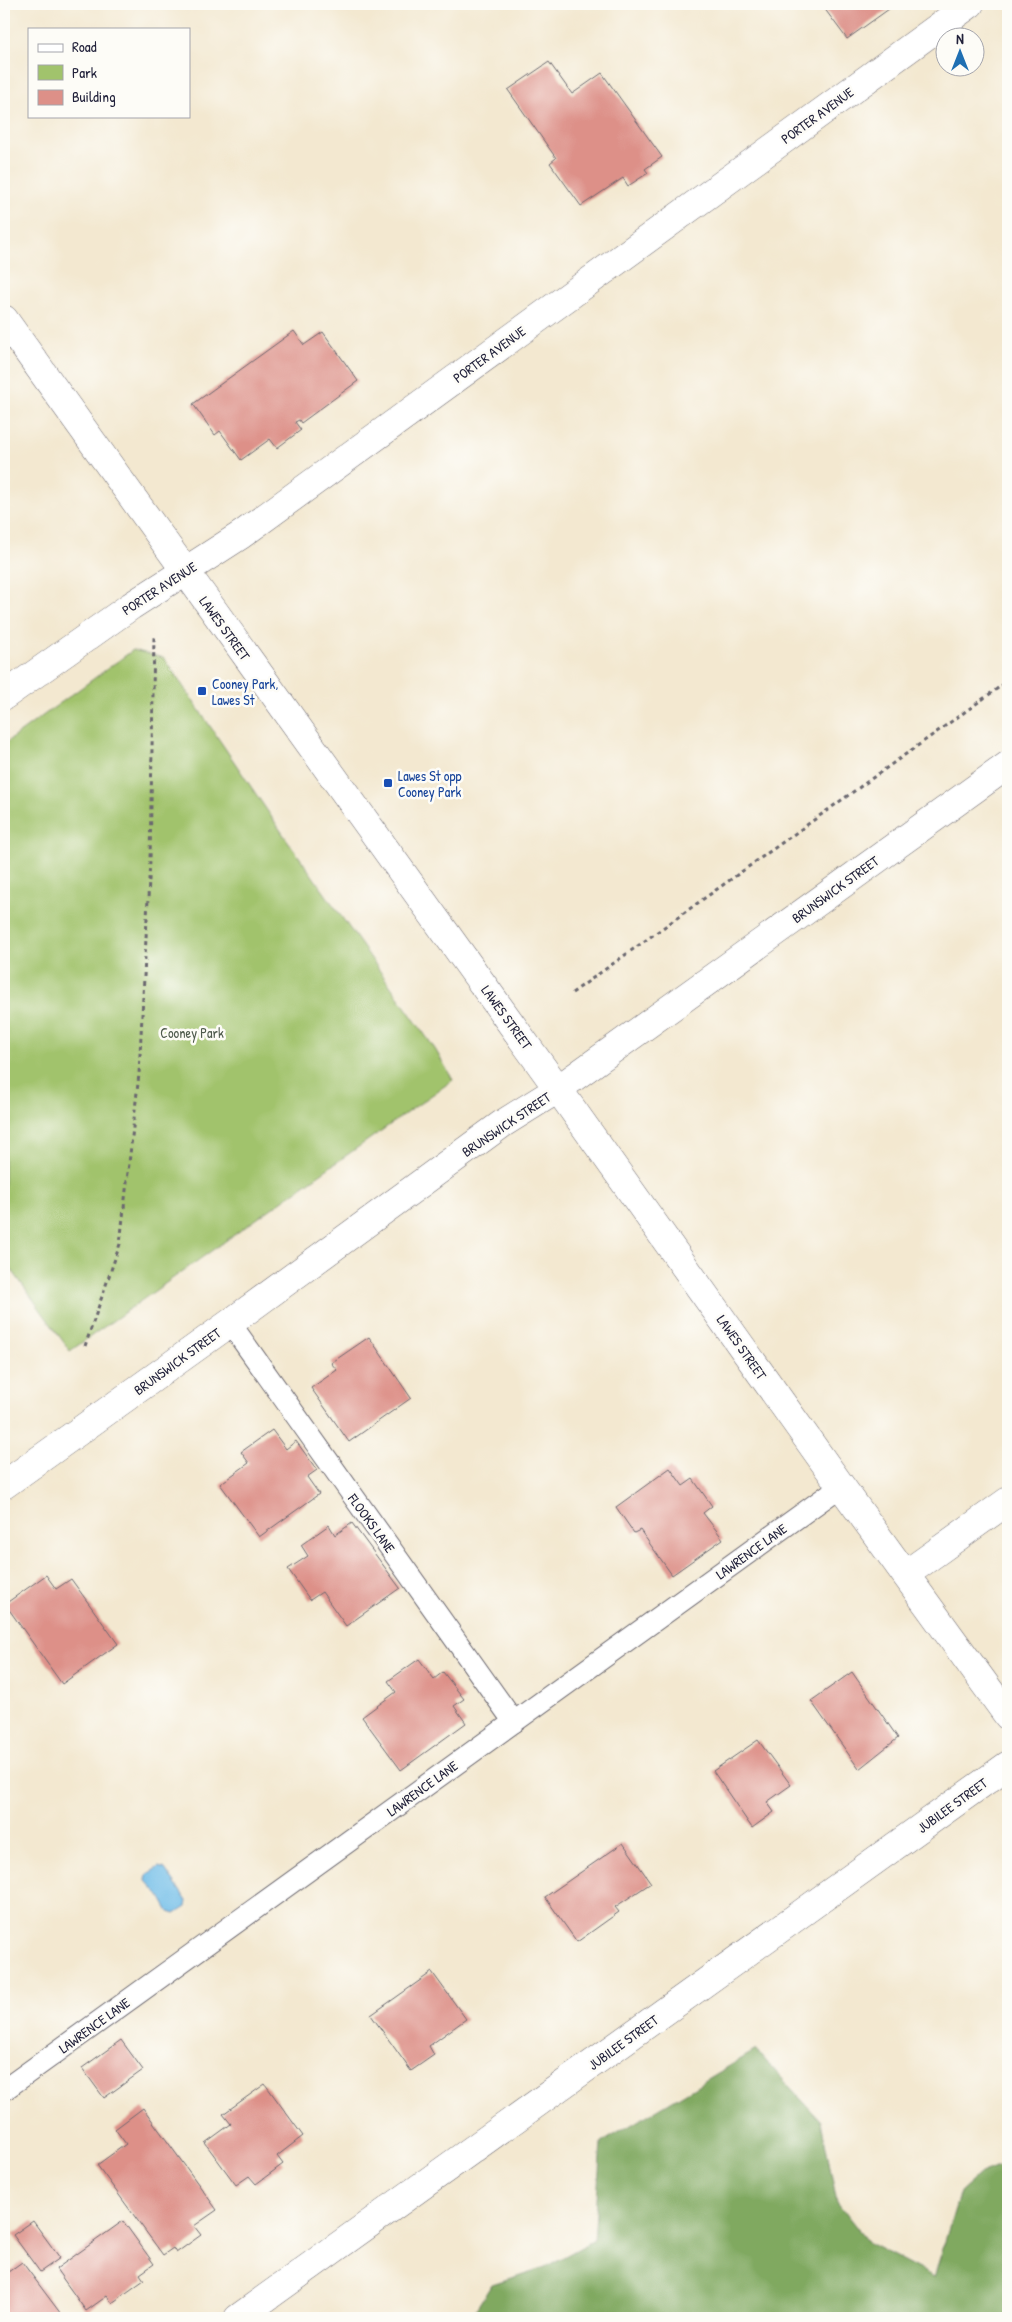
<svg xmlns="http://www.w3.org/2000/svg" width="1012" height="2322" font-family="'Patrick Hand',sans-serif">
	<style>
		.green { fill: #a1c36c; stroke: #627254 }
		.forest { fill: #80a960; stroke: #51664e }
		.water { fill: #6dbce8; stroke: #486f92 }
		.building { fill: #dd9088 }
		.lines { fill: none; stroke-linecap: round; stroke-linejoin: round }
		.lane-casing { stroke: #6b676f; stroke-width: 23 }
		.street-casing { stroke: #6b676f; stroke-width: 29 }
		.secondary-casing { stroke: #6b676f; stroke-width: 29 }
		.path { stroke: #6b676f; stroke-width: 3; stroke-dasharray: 4 4; stroke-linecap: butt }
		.lane { stroke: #fff; stroke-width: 21 }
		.street { stroke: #fff; stroke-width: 28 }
		.secondary { stroke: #fff; stroke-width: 28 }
		.transit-dot { fill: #1a4fb4; stroke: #fdfcf7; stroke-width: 2 }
		.labels { text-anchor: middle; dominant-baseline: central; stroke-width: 5; stroke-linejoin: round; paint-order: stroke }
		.street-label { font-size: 14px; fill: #22223b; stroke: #fdfcf7 }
		.transit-label { font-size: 14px; fill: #164399; stroke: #fdfcf7; text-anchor: start }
		.park-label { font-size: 14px; fill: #4e5a4c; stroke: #fdfcf7 }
	</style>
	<rect width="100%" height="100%" fill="#fdfcf7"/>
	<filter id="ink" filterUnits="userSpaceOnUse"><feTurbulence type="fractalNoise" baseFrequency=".02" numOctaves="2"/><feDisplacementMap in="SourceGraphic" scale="10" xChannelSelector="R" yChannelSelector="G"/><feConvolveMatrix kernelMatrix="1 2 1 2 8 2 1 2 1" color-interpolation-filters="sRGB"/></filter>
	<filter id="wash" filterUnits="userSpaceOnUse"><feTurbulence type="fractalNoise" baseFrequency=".0096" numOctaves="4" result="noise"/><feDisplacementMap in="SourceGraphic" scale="20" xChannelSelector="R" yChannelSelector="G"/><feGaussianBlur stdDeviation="1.12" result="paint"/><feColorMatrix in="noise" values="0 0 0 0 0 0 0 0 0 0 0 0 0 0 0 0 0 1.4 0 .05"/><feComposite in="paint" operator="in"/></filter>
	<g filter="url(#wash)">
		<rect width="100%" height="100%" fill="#f3e8d0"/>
		<polygon class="green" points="133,650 164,658 283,834 435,1049 453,1080 70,1351 4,1259 4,744"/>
		<polygon class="forest" points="756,2050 821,2121 837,2202 869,2243 934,2277 960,2192 980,2174 1008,2163 1008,2318 470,2318 492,2284 545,2267 594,2240 601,2143"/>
		<polygon class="water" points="159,1867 165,1869 187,1901 186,1907 175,1914 169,1912 160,1896 146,1881 147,1874"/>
		<g id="blocks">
			<g class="building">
				<polygon points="821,4 896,4 847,39"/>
				<polygon points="549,62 572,94 602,73 662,157 645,169 648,173 628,186 623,178 581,206 550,163 556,158 508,90"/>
				<polygon points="294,331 304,345 323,332 358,381 301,423 299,420 295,422 301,430 277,448 270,439 241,460 220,431 215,435 193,404"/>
				<polygon points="369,1337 411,1398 349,1442 311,1388 337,1370 331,1363"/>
				<polygon points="272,1430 286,1449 296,1441 317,1470 307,1477 319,1494 259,1537 220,1484 249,1463 241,1452"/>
				<polygon points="670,1468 683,1486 693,1479 712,1506 703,1513 723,1539 672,1575 640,1530 634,1533 616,1507"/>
				<polygon points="352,1523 400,1588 346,1626 322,1592 310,1600 288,1569 308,1556 301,1545 329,1525 335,1535"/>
				<polygon points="46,1575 56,1589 71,1579 118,1644 62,1684 5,1604"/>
				<polygon points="419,1659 434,1679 443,1672 464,1699 454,1706 466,1723 401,1770 362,1717 396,1692 388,1681"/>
				<polygon points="852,1672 898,1738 859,1769 811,1701"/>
				<polygon points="758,1740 791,1785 767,1802 774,1812 752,1828 713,1771"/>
				<polygon points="623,1843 651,1883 615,1907 619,1912 577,1942 545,1897"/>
				<polygon points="432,1972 466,2019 429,2046 434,2055 411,2071 371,2015"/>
				<polygon points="121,2040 143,2070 104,2098 82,2068"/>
				<polygon points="265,2084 303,2136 277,2156 283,2164 256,2184 249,2176 236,2185 205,2143 231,2124 223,2114"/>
				<polygon points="143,2108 217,2210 194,2226 201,2235 176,2253 173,2248 163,2255 97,2165 126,2144 115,2129"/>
				<polygon points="33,2221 60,2258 40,2272 13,2235"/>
				<polygon points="123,2221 154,2264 140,2274 144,2280 112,2303 107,2296 86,2311 56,2269"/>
				<polygon points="22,2262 61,2314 55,2318 4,2318 4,2275"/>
			</g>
		</g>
	</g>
	<g filter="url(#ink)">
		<use href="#blocks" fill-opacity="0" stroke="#6b676f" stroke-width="1"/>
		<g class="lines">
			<defs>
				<g id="lane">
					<polyline points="230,1323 514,1722"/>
					<polyline points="4,2090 841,1486"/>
				</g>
				<g id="street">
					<polyline points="4,696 131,606 241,535 970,4"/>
					<polyline points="4,1485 230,1323 502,1124 558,1089 1008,765"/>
					<polyline points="906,1574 1008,1501"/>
					<polyline points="238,2318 1008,1765"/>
				</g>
				<polyline id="secondary" points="4,319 558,1089 841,1486 1008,1716"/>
			</defs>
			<use href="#lane" class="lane-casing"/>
			<use href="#street" class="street-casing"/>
			<use href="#secondary" class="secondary-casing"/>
			<g class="path">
				<polyline points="572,993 1008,681"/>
				<polyline points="85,1346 120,1244 139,1074 150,860 154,637"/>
			</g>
			<use href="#lane" class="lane"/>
			<use href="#street" class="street"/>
			<use href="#secondary" class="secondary"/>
		</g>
	</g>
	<g class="transit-dot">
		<rect x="197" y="686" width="10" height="10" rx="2.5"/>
		<rect x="383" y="778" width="10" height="10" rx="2.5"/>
	</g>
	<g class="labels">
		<g class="street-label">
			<text transform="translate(817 115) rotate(-36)">PORTER AVENUE</text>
			<text transform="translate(489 354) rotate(-36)">PORTER AVENUE</text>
			<text transform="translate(159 588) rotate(-33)">PORTER AVENUE</text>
			<text transform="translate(225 628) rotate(54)">LAWES STREET</text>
			<text transform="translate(835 889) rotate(-36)">BRUNSWICK STREET</text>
			<text transform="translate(507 1017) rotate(54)">LAWES STREET</text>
			<text transform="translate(506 1124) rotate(-34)">BRUNSWICK STREET</text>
			<text transform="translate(742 1347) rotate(55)">LAWES STREET</text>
			<text transform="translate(177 1361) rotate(-36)">BRUNSWICK STREET</text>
			<text transform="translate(372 1523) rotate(54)">FLOOKS LANE</text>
			<text transform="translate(751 1551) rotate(-36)">LAWRENCE LANE</text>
			<text transform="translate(422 1788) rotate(-36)">LAWRENCE LANE</text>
			<text transform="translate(952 1805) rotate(-36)">JUBILEE STREET</text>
			<text transform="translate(94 2025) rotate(-36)">LAWRENCE LANE</text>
			<text transform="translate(623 2042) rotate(-36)">JUBILEE STREET</text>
		</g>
		<g class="transit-label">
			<text x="212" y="683">Cooney Park,<tspan x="212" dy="16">Lawes St</tspan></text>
			<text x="398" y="775">Lawes St opp<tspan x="398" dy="16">Cooney Park</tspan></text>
		</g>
		<g class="park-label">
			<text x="192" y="1032">Cooney Park</text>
		</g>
	</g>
	<rect width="1012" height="2322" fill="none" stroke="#fdfcf7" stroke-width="20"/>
	<rect x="28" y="28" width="162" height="90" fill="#fdfcf7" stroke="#a5a5ac"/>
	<rect x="38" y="44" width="25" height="8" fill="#ffffff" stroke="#a5a5ac"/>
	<text x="72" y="52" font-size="15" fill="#22223b">Road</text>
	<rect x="38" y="65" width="25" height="15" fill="#a1c36c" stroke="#a5a5ac"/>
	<text x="72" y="78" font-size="15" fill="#22223b">Park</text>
	<rect x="38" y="90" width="25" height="15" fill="#dd9088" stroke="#a5a5ac"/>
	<text x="72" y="102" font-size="15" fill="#22223b">Building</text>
	<g transform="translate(960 52)"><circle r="24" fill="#fdfcf7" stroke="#a5a5ac"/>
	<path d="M0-4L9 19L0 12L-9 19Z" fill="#1f6fb2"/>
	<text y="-8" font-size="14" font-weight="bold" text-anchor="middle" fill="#22223b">N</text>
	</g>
</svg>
